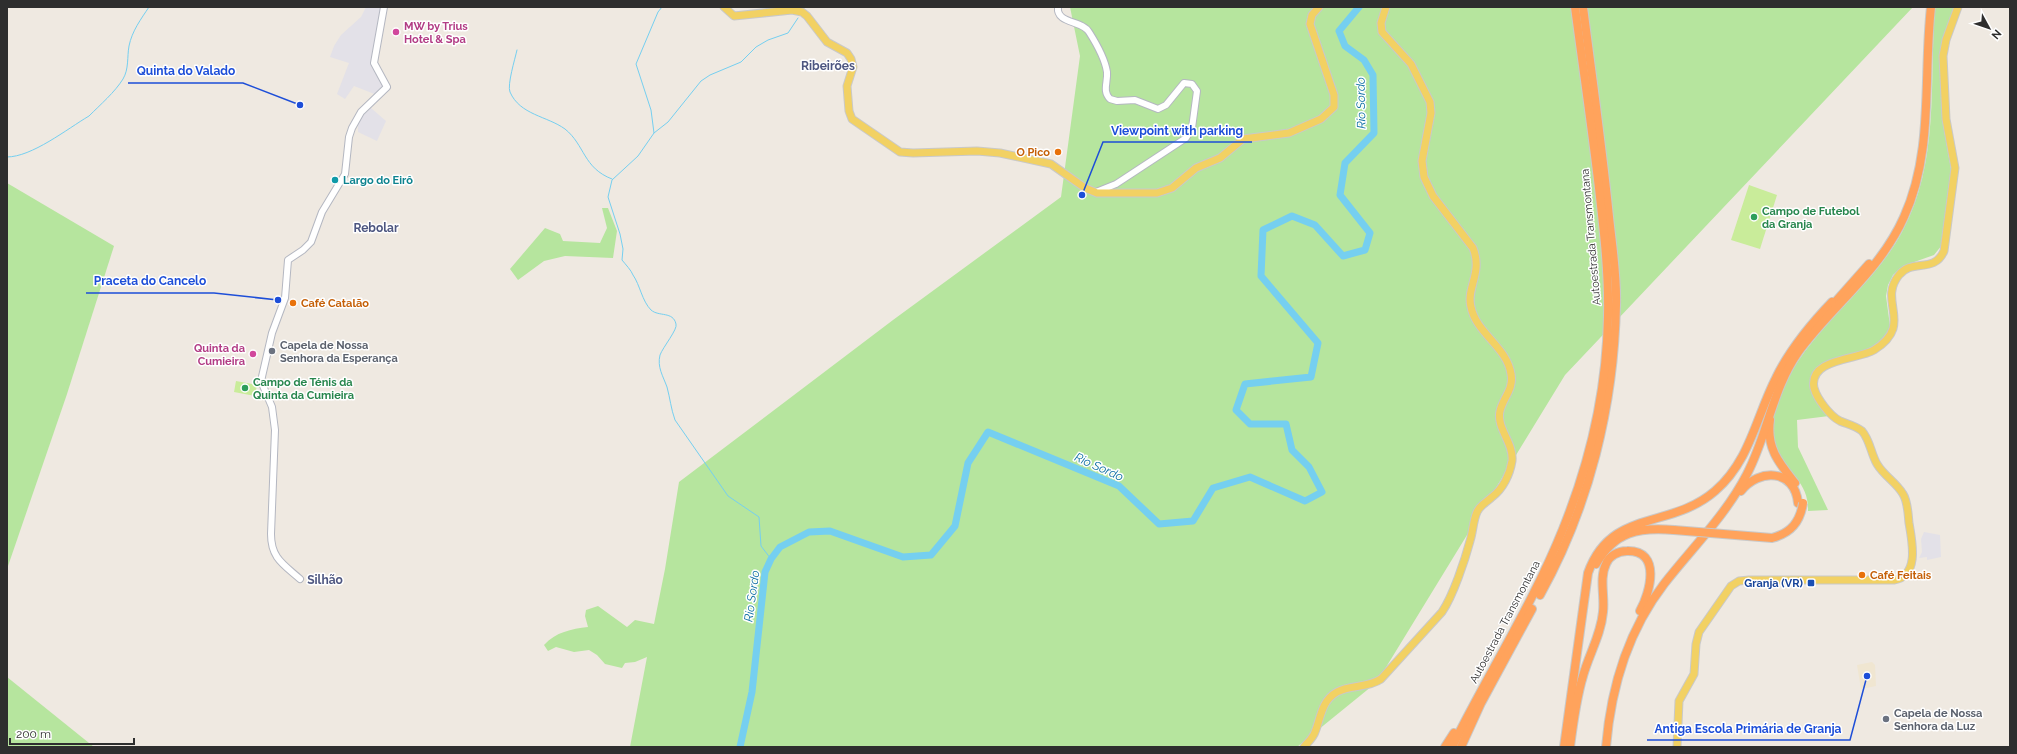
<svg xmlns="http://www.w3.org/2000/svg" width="2017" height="754" font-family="Raleway,sans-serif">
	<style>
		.industrial { fill: #e3e1e8 }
		.education { fill: #f0e6d1 }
		.green { fill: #b6e59e }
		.pitch { fill: #c9ec9a }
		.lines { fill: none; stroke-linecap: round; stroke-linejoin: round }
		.stream { stroke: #75cff0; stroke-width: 1 }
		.river { stroke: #75cff0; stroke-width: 7 }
		.secondary-casing { stroke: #b4b7c1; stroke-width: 8 }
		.primary-casing { stroke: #c9c9c9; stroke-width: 9 }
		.highway-casing { stroke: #c9c9c9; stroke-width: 10 }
		.secondary { stroke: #fff; stroke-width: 6 }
		.primary { stroke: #f2d163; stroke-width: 7 }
		.highway { stroke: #ffa35c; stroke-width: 8 }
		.highway-bridge-casing { stroke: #c9c9c9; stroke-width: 10; stroke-linecap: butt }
		.highway-bridge { stroke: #ffa35c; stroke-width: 8 }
		.hotel-dot { fill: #d1479c; stroke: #fff; stroke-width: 1.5 }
		.food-dot { fill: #e8710a; stroke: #fff; stroke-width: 1.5 }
		.culture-dot { fill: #0f9aa8; stroke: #fff; stroke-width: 1.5 }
		.leisure-dot { fill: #2e9e5b; stroke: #fff; stroke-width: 1.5 }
		.worship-dot { fill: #6b7280; stroke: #fff; stroke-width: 1.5 }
		.transit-dot { fill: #1a4fb4; stroke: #fff; stroke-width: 1.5 }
		.labels { text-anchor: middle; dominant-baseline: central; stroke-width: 3; stroke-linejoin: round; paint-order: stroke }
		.hotel-label { font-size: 11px; font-weight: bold; fill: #b23c85; stroke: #fff; text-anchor: start }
		.food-label { font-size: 11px; font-weight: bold; fill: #c56008; stroke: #fff; text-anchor: start }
		.culture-label { font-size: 11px; font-weight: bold; fill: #0d838f; stroke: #fff; text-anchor: start }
		.leisure-label { font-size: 11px; font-weight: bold; fill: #27864d; stroke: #fff; text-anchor: start }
		.street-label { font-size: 11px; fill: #2e2e2e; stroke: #fff }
		.worship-label { font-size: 11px; font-weight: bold; fill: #5b616d; stroke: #fff; text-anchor: start }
		.transit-label { font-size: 11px; font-weight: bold; fill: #164399; stroke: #fff; text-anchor: end }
		.neighbourhood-label { font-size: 12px; font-weight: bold; fill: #4d5680; stroke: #fff }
		.water-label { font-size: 12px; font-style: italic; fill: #0d6fa3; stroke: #fff }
		.leader { fill: none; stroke: #1d4ed8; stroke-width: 1.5 }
		.callout-dot { fill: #1d4ed8; stroke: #fff; stroke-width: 1.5 }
		.callout-label { font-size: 12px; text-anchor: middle; font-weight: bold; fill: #1d4ed8; stroke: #fff; stroke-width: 3; stroke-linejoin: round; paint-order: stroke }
	</style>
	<rect width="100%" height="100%" fill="#efe9e1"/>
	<g class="industrial">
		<polygon points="366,7 383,7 374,51 373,68 381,77 384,87 377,95 354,86 345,99 337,94 349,63 330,57 334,46 341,35 361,17"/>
		<polygon points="371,108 386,121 377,141 358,132 358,124 361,117"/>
		<polygon points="1924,532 1940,535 1941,557 1927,560 1927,557 1919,558 1922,552 1921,539"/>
	</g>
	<polygon class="education" points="1872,662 1875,665 1876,686 1861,689 1857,665"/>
	<g class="green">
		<path d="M1070,7H1913L1565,375L1377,682L1297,747H630L647,657L635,662L625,663L622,668L605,664L597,655L589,650L574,652L556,647L548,651L544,645C556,632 571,629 588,627L585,616L586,610L598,606L627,627L635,620L654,624L665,569L679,482L893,320L1061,197L1080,56Z"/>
		<path d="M1935,7H1955L1939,55L1943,124L1951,169L1942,245L1934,255L1903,266L1893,275L1888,285L1886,296L1890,326C1883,353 1852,351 1831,360C1824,363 1818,371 1812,376L1811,389L1829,416L1797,420L1798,447L1828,510L1808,511C1810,471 1764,466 1774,416C1791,339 1867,298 1902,232C1940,162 1929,83 1935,7Z"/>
		<polygon points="7,183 114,246 67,394 7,569"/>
		<polygon points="602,208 608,208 617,231 613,258 565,256 544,261 518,280 510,269 545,228 560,234 563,241 600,243 607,228"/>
		<polygon points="7,677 94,747 7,747"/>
	</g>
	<g class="pitch">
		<polygon points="1749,185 1777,195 1760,249 1731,240"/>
		<polygon points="236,381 257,385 255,396 234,392"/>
	</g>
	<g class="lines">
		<g class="stream">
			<path d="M662,7L658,12L636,64L651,110L654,133L638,156L612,180L608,197L620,234L623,249L622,260C626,265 631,270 633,275C640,285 642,301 651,310C659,317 673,311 676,324C678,329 663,347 660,355C657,367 663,376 667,387C670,398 671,409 675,420L728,496L759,517L761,546L771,559"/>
			<path d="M517,50C515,59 507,85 510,92C520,115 547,116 565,129C585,145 583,168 612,179"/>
			<polyline points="654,133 668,122 701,81 710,75 741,62 756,47 768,40 788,33 798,18"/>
			<path d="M7,157C32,157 67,129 89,116C100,105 115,92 123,79C129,69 127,57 129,46C132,31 141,19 149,7"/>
		</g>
		<polyline class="river" points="740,747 752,692 765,572 771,559 780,547 809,532 830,531 903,557 931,555 955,526 968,463 988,432 1119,486 1159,524 1193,521 1213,488 1250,477 1305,501 1322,492 1309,467 1292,450 1286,424 1250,424 1236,410 1245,384 1311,377 1318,343 1261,276 1263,230 1292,216 1315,225 1343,256 1365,250 1370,233 1340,195 1345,163 1374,133 1373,75 1364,60 1345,46 1339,31 1359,7"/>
		<defs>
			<g id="secondary">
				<path d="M1058,7C1056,24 1082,20 1089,32C1096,43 1105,59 1107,72C1108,82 1102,91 1110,99L1117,101L1135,100L1158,109L1166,105L1184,83L1192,84L1197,91L1192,128L1186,138L1116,184L1096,192"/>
				<path d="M300,579C283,564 271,558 271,534L275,430L272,407L261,381L272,333L285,298L288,260L303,250L311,242L322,212L345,174L349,137L352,128L361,112L387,87L374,63L384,7"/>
			</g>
			<g id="primary">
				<polyline points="724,7 734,16 792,10 802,12 807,16 827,42 847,53 851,59 853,67 847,86 849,111 852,119 900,152 913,153 977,151 1000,153 1051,164 1085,188 1097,193 1157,193 1172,188 1196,168 1220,158 1243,139 1289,133 1321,119 1334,107 1334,95 1310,24 1312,15 1319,7"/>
				<path d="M1304,747C1308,742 1313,738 1315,732C1321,718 1321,701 1337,692C1350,685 1368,688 1381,679L1442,612C1453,596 1465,560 1470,541C1473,532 1473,521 1477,512C1480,505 1487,502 1492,497C1503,489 1510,474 1512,461C1514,443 1496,428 1500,411C1503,398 1514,389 1511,374C1507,347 1476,333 1471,307C1466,288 1483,273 1473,248L1433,196L1424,177L1422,161L1431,113L1430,102L1411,64L1382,32L1381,23L1386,7"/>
				<path d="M1677,747L1679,701L1694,674L1696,644L1699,632L1731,586L1739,581L1749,580H1894C1920,576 1912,541 1909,523C1908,514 1908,502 1903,494C1896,482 1884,476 1877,464C1871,454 1870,440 1862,431C1856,426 1847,424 1840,421C1830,416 1817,399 1814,388C1808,358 1858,360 1874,350C1915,324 1877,302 1899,275C1912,258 1934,274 1944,251L1955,168L1946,119L1943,56L1946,40L1958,7"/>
			</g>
			<g id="highway">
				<polyline points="1830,308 1869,264"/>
				<path d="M1770,420C1766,448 1779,463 1795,483"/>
				<path d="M1741,491C1759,468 1795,469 1798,503"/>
				<path d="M1596,564C1615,531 1639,527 1674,530"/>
				<path d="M1540,595C1589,507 1614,406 1616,305C1617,276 1612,246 1609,217C1602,147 1592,77 1583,7"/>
				<polyline points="1445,747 1454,733"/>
				<path d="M1452,747C1488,674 1533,604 1563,529C1590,462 1607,389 1608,316C1609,274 1604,231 1599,188C1592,128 1583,67 1575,7"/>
				<polyline points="1461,747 1481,703 1532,609"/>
				<path d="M1564,747L1588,573C1611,508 1670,530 1715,491C1750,461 1756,417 1776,378C1790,349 1810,325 1832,302"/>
				<path d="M1570,747C1573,723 1576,699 1583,676C1589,654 1601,635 1603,612C1605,597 1599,578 1606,564C1609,556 1618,551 1627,551C1662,550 1650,593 1640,611"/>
				<path d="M1606,747C1611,687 1627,632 1664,584C1692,548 1726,515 1747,474C1768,434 1772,389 1799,351C1833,305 1880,271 1904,217C1934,151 1923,77 1931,7"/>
			</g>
		</defs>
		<use href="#secondary" class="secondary-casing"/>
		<use href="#primary" class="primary-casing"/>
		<use href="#highway" class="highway-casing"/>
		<use href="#secondary" class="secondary"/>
		<use href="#primary" class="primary"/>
		<use href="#highway" class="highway"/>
		<defs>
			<path id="highway-bridge" d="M1674,530L1772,538C1791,533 1800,522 1803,503"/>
		</defs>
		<use href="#highway-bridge" class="highway-bridge-casing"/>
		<use href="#highway-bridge" class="highway-bridge"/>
	</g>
	<g class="hotel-dot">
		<circle cx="396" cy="32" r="4"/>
		<circle cx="253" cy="354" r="4"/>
	</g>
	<g class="food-dot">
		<circle cx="1058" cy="152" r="4"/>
		<circle cx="293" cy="303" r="4"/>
		<circle cx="1862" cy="575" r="4"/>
	</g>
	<circle class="culture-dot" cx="335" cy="180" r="4"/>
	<g class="leisure-dot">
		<circle cx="1754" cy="217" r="4"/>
		<circle cx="245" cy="388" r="4"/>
	</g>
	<g class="worship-dot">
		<circle cx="272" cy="351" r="4"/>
		<circle cx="1886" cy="719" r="4"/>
	</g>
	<rect class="transit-dot" x="1807" y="579" width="8" height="8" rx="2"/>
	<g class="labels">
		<g class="hotel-label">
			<text x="404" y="26">MW by Trius<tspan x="404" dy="13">Hotel &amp; Spa</tspan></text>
			<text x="245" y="348" text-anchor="end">Quinta da<tspan x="245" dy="13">Cumieira</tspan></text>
		</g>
		<g class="food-label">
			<text x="1050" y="152" text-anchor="end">O Pico</text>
			<text x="301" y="303">Café Catalão</text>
			<text x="1870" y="575">Café Feitais</text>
		</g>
		<g class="culture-label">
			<text x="343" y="180">Largo do Eirô</text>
		</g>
		<g class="leisure-label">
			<text x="1762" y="211">Campo de Futebol<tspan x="1762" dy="13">da Granja</tspan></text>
			<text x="253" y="382">Campo de Ténis da<tspan x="253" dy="13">Quinta da Cumieira</tspan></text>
		</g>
		<g class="street-label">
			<text transform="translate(1591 237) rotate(-95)">Autoestrada Transmontana</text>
			<text transform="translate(1505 622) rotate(-62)">Autoestrada Transmontana</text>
		</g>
		<g class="worship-label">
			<text x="280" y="345">Capela de Nossa<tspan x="280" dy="13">Senhora da Esperança</tspan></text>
			<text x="1894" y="713">Capela de Nossa<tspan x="1894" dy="13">Senhora da Luz</tspan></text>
		</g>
		<g class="transit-label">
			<text x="1803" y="583">Granja (VR)</text>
		</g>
		<g class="neighbourhood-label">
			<text x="828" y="66">Ribeirões</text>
			<text x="376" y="228">Rebolar</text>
			<text x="325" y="580">Silhão</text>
		</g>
		<g class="water-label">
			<text transform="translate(1361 103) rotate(-91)">Rio Sordo</text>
			<text transform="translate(1099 467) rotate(24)">Rio Sordo</text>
			<text transform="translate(752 596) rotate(-82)">Rio Sordo</text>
		</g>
	</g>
	<path class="leader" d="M300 105L243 83H128M1082 195L1103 142H1252M278 300L214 293H86M1867 676L1850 740H1647"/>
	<g class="callout-dot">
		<circle cx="300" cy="105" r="4"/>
		<circle cx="1082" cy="195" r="4"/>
		<circle cx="278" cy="300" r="4"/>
		<circle cx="1867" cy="676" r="4"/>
	</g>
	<g class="callout-label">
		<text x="186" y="75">Quinta do Valado</text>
		<text x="1177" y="135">Viewpoint with parking</text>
		<text x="150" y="285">Praceta do Cancelo</text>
		<text x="1748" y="733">Antiga Escola Primária de Granja</text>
	</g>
	<rect width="2017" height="754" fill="none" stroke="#2e2e2e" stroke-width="16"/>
	<g transform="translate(1989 28) rotate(130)" stroke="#ffffff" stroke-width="3" paint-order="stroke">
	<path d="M0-3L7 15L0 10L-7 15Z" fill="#2e2e2e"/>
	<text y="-6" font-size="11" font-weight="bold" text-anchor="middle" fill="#2e2e2e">N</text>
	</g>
	<path d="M10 738v6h124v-6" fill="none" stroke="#2e2e2e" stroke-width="2"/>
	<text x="16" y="738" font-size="12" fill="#2e2e2e" stroke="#ffffff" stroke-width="3" paint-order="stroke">200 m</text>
</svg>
